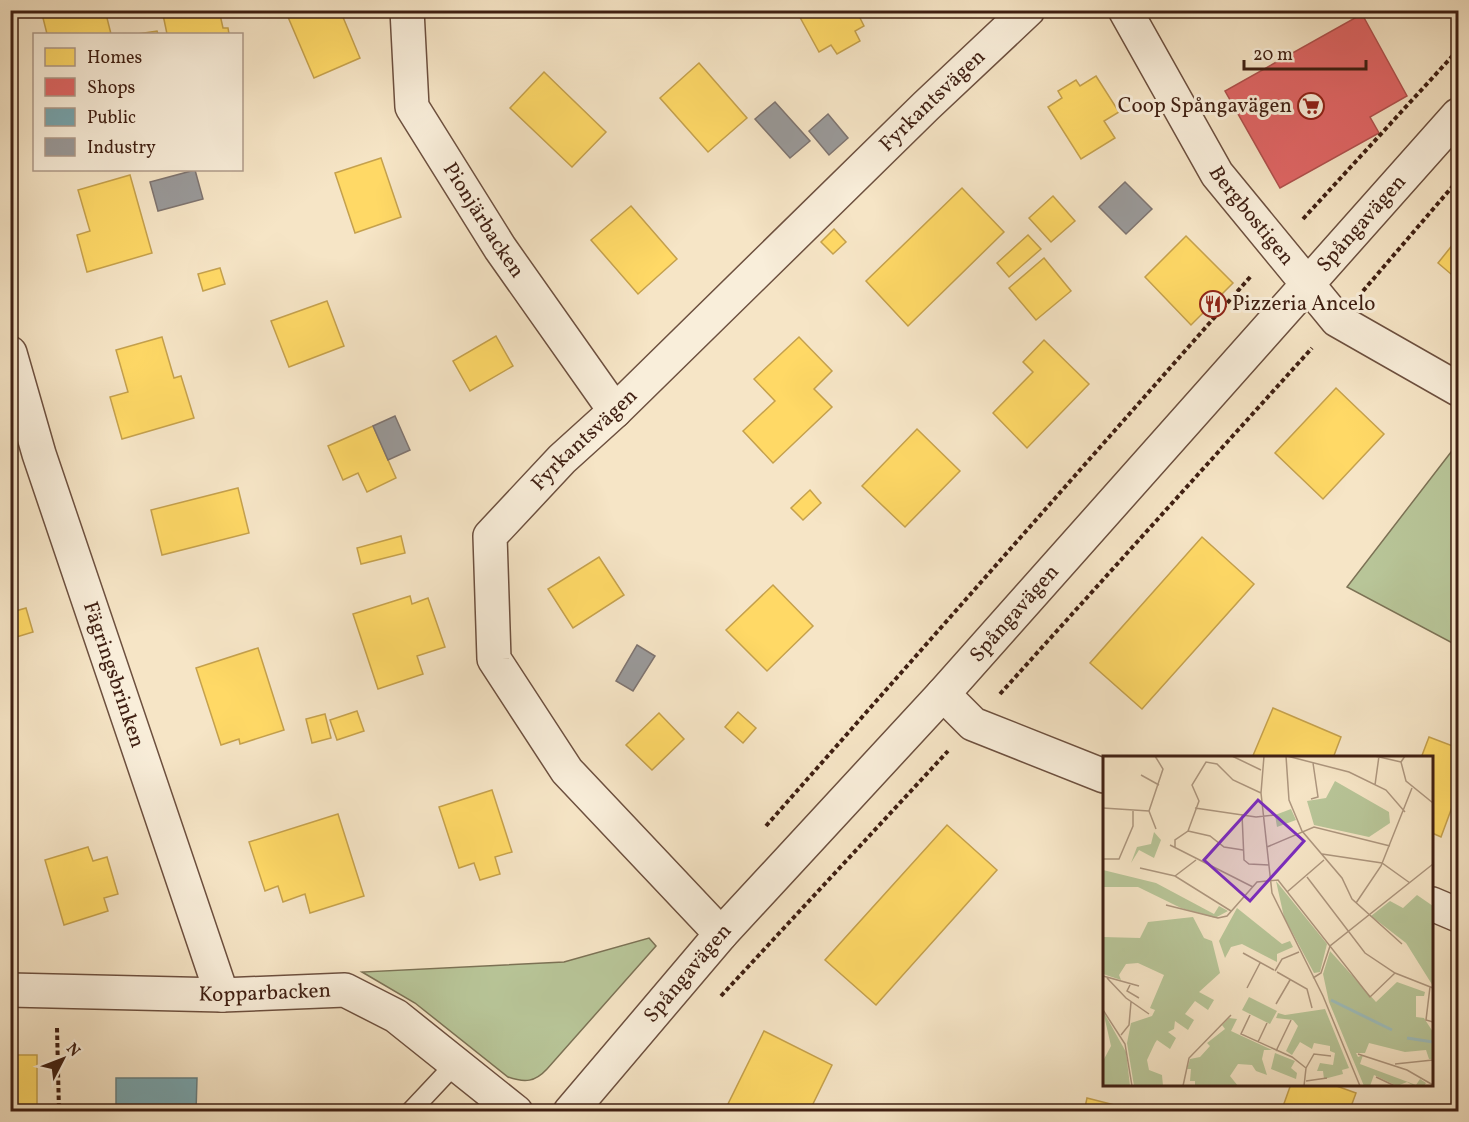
<svg xmlns="http://www.w3.org/2000/svg" width="1469" height="1122" font-family="Vollkorn,serif">
	<style>
		.green { fill: #b8c598; stroke: #7c7255; stroke-width: 1.5 }
		.homes { fill: #ffd966; stroke: #c5a14d; stroke-width: 1.5 }
		.shops { fill: #e06666; stroke: #b0514d; stroke-width: 1.5 }
		.public { fill: #76a5af; stroke: #667d80; stroke-width: 1.5 }
		.industry { fill: #999; stroke: #7e7470; stroke-width: 1.5 }
		.lines { fill: none; stroke-linecap: round; stroke-linejoin: round }
		.service-casing { stroke: #6d503f; stroke-width: 21 }
		.minor-casing { stroke: #6d503f; stroke-width: 36 }
		.tertiary-casing { stroke: #6d503f; stroke-width: 36 }
		.path { stroke: #3f1f12; stroke-width: 4; stroke-dasharray: 4.5 3; stroke-linecap: butt }
		.service { stroke: #f9eeda; stroke-width: 18 }
		.minor { stroke: #f9eeda; stroke-width: 33 }
		.tertiary { stroke: #f9eeda; stroke-width: 33 }
		.labels { text-anchor: middle; dominant-baseline: central; stroke-width: 6; stroke-linejoin: round; paint-order: stroke }
		.street-label { font-size: 21px; fill: #3f1f12; stroke: #f9eeda }
		.poi-label { font-size: 21px; fill: #3f1f12; stroke: #f9eeda; text-anchor: end }
		.inset-river { fill: none; stroke: #9ebdbb; stroke-width: 3 }
		.inset-road { fill: none; stroke: #ad967e; stroke-width: 1.5 }
		.view { fill: #7b2cbf; fill-opacity: 0.15; stroke: #7b2cbf; stroke-width: 3 }
		.inset-edge { fill: none; stroke: #3f1f12; stroke-width: 3 }
	</style>
	<rect width="100%" height="100%" fill="#f6e5c6"/>
	<filter id="stains"><feTurbulence type="fractalNoise" baseFrequency=".00333" numOctaves="4"/><feColorMatrix values="0 0 0 0 .2 0 0 0 0 .09 0 0 0 0 .02 0 0 0 .5 -.17"/></filter>
	<radialGradient id="worn" r=".72"><stop offset=".6" stop-color="#630" stop-opacity="0"/><stop offset="1" stop-color="#630" stop-opacity=".3"/></radialGradient>
	<g class="green">
		<polygon points="1458,443 1458,646 1347,587"/>
		<path d="M649,938L656,946L547,1069C535,1082 525,1083 508,1077L415,1003L362,972L564,962Z"/>
	</g>
	<g class="homes">
		<polygon points="41,10 105,10 111,34 47,34"/>
		<polygon points="162,10 219,10 223,28 228,28 229,34 167,34"/>
		<polygon points="285,10 340,10 360,58 314,78"/>
		<polygon points="796,10 856,10 864,26 855,31 860,41 837,54 831,45 819,52"/>
		<polygon points="157,31 158,34 137,34"/>
		<polygon points="699,63 747,118 708,152 660,98"/>
		<polygon points="544,72 606,132 572,167 510,108"/>
		<polygon points="1096,76 1119,112 1104,121 1115,138 1081,159 1048,107 1062,98 1058,91 1076,80 1080,86"/>
		<polygon points="381,158 401,217 355,233 335,173"/>
		<polygon points="130,175 152,253 87,272 77,235 90,231 78,190"/>
		<polygon points="962,188 1004,232 908,326 866,281"/>
		<polygon points="1053,196 1075,221 1051,242 1029,218"/>
		<polygon points="631,206 677,259 638,294 591,240"/>
		<polygon points="834,229 846,242 833,254 821,242"/>
		<polygon points="1028,235 1041,249 1009,277 997,263"/>
		<polygon points="1186,236 1233,283 1191,325 1145,277"/>
		<polygon points="1458,238 1458,280 1438,263"/>
		<polygon points="1044,258 1071,291 1036,320 1009,288"/>
		<polygon points="220,268 225,284 203,291 198,274"/>
		<polygon points="327,301 344,346 289,367 271,321"/>
		<polygon points="496,336 513,366 470,391 453,361"/>
		<polygon points="162,337 174,378 181,376 194,418 122,439 110,397 128,392 116,350"/>
		<polygon points="799,337 832,371 814,389 832,407 773,463 743,431 775,401 754,379"/>
		<polygon points="1044,340 1089,384 1027,448 993,413 1033,372 1023,362"/>
		<polygon points="1336,388 1384,434 1323,499 1275,453"/>
		<polygon points="373,426 396,478 367,492 358,473 343,480 328,446"/>
		<polygon points="917,429 960,471 905,527 862,486"/>
		<polygon points="238,488 249,533 162,555 151,510"/>
		<polygon points="810,490 821,503 803,520 791,508"/>
		<polygon points="401,536 405,553 361,564 357,548"/>
		<polygon points="1202,537 1254,584 1142,709 1090,663"/>
		<polygon points="599,557 624,595 573,628 548,589"/>
		<polygon points="773,585 813,626 767,671 726,630"/>
		<polygon points="410,596 412,604 428,598 445,647 417,656 423,674 378,689 353,614"/>
		<polygon points="10,607 12,612 26,608 33,632 10,639"/>
		<polygon points="258,648 284,730 240,744 239,739 221,745 196,668"/>
		<polygon points="1273,708 1341,737 1333,758 1252,758"/>
		<polygon points="357,711 364,731 337,740 330,720"/>
		<polygon points="738,712 756,728 743,743 725,727"/>
		<polygon points="659,713 684,739 652,770 626,745"/>
		<polygon points="325,714 331,738 312,743 306,719"/>
		<polygon points="1429,737 1458,748 1458,791 1441,837 1432,833 1432,758 1421,758"/>
		<polygon points="492,790 512,852 495,857 500,874 480,880 474,863 459,868 439,807"/>
		<polygon points="338,814 364,896 310,913 305,894 283,902 278,886 265,891 249,842"/>
		<polygon points="947,825 997,870 876,1005 825,960"/>
		<polygon points="88,847 93,861 107,857 118,894 104,898 108,911 64,925 45,860"/>
		<polygon points="764,1031 832,1065 809,1112 724,1112"/>
		<rect x="10" y="1055" width="27" height="57"/>
		<polygon points="1291,1084 1331,1084 1356,1093 1349,1112 1281,1112"/>
		<polygon points="1087,1098 1142,1112 1084,1112"/>
	</g>
	<polygon class="shops" points="1362,14 1407,96 1370,117 1379,133 1280,188 1225,91"/>
	<polygon class="public" points="116,1078 197,1078 196,1112 116,1112"/>
	<g class="industry">
		<polygon points="775,102 810,141 790,158 755,119"/>
		<polygon points="828,114 848,138 829,155 809,131"/>
		<polygon points="195,170 203,199 158,211 150,182"/>
		<polygon points="1125,182 1152,209 1126,234 1099,207"/>
		<polygon points="395,416 410,450 388,460 373,426"/>
		<polygon points="637,645 655,656 633,691 616,681"/>
	</g>
	<g class="lines">
		<defs>
			<polyline id="service" points="410,1112 456,1063"/>
			<g id="minor">
				<path id="s1" d="M407,10L412,107L500,248L615,411"/>
				<path id="s2" d="M1125,10L1217,174L1337,320L1458,389"/>
				<path id="s3" d="M10,353L39,454L222,995"/>
				<polyline points="943,694 973,724 1104,776"/>
				<polyline points="1432,904 1458,915"/>
				<path id="s4" d="M721,934L567,771L494,659L490,536L562,459L615,411L926,106L1028,10"/>
				<path id="s5" d="M10,990L222,995L345,990L396,1016L516,1112"/>
			</g>
			<g id="tertiary">
				<path id="s6" d="M570,1112L721,934L943,694L1458,115"/>
			</g>
		</defs>
		<use href="#service" class="service-casing"/>
		<use href="#minor" class="minor-casing"/>
		<use href="#tertiary" class="tertiary-casing"/>
		<g class="path">
			<polyline points="1303,219 1458,50"/>
			<polyline points="1363,291 1458,180"/>
			<polyline points="1000,694 1312,348"/>
			<polyline points="766,826 1251,276"/>
			<polyline points="721,996 948,751"/>
			<polyline points="57,1028 59,1112"/>
		</g>
		<use href="#service" class="service"/>
		<use href="#minor" class="minor"/>
		<use href="#tertiary" class="tertiary"/>
	</g>
	<defs>
		<symbol id="supermarket-ring" viewBox="-11 -11 22 22"><circle r="9.5" fill="#f9eeda" stroke="#8f2418" stroke-width="1.5"/><path d="M-6-5.5h2.5l.6 2H6L4.5 2H-2.5L-4.4-4H-6ZM-1.5 3.2a1.3 1.3 0 1 0 .1 0ZM3 3.2a1.3 1.3 0 1 0 .1 0Z" fill="#8f2418"/></symbol>
		<symbol id="restaurant-ring" viewBox="-11 -11 22 22"><circle r="9.5" fill="#f9eeda" stroke="#8f2418" stroke-width="1.5"/><path d="M-5-6h1v4h1v-4h1v4h1v-4h1v5L-1.5 .5V6h-2V.5L-5-1ZM5-6V6H3V1.5H1.5Q1.5-4 5-6Z" fill="#8f2418"/></symbol>
	</defs>
	<g fill-rule="evenodd">
		<use href="#supermarket-ring" x="1296" y="91" width="30" height="30"/>
		<use href="#restaurant-ring" x="1198" y="289" width="30" height="30"/>
	</g>
	<g class="labels">
		<g class="street-label">
			<text stroke="none"><textPath href="#s4" startOffset="1102">Fyrkantsvägen</textPath></text>
			<text stroke="none"><textPath href="#s2" startOffset="242">Bergbostigen</textPath></text>
			<text stroke="none"><textPath href="#s1" startOffset="231">Pionjärbacken</textPath></text>
			<text stroke="none"><textPath href="#s6" startOffset="1190">Spångavägen</textPath></text>
			<text stroke="none"><textPath href="#s4" startOffset="616">Fyrkantsvägen</textPath></text>
			<text stroke="none"><textPath href="#s6" startOffset="668">Spångavägen</textPath></text>
			<text stroke="none"><textPath href="#s3" startOffset="338">Fägringsbrinken</textPath></text>
			<text stroke="none"><textPath href="#s6" startOffset="182">Spångavägen</textPath></text>
			<text stroke="none"><textPath href="#s5" startOffset="255">Kopparbacken</textPath></text>
		</g>
		<g class="poi-label">
			<text x="1292" y="106">Coop Spångavägen</text>
			<text x="1232" y="304" text-anchor="start">Pizzeria Ancelo</text>
		</g>
	</g>
	<g transform="translate(1103 756)">
		<rect width="330" height="330" fill="#f6e5c6"/>
		<path d="M232,25L286,56L287,67L266,81L211,69L204,45L223,42ZM188,53L193,64L174,71L172,59ZM51,76L58,84L51,102L36,94L28,107L34,91L48,88ZM0,114L53,127L111,158L116,150L125,155L112,162L78,152L35,131H0ZM173,125L224,188L217,216L211,217L181,161ZM314,139L330,150V230L303,187L268,160L287,145L300,152ZM134,152L179,188L187,185L190,191L174,198V206L139,188L128,191L122,202L116,185ZM90,161L101,182L109,185L117,217L96,236L111,244L105,254L92,245L82,258L91,264L85,274L72,265L71,273L65,276L73,282L67,293L54,284L52,287L44,304L46,314L59,319L60,330H31L24,287L28,267L49,260L52,254L47,252L61,219L35,207L23,208L16,219L18,224L0,218V181L37,182L45,166ZM227,195L273,246L294,226L322,236L321,240H313V261L321,262L330,276V303H326L323,294L302,296L266,287L262,297H253L255,301L260,299L257,308L313,329L317,323L323,327L321,330H311L304,326L294,330L271,319L267,330H261L226,246L220,218ZM146,241L174,255L167,268L139,254ZM222,253L246,312L239,314L240,318L221,323L220,315H214L217,307L230,309L232,297L227,295V290L211,287L209,293L197,286L189,299L183,295L195,270L190,264L173,262L175,257L182,259ZM0,255L23,296L27,330H0V305L8,290ZM126,262L134,263L128,275L169,294H161L159,303L164,319L153,315L149,309L135,308L127,320L135,330H92V325H87L88,313H84L87,303L97,301L107,290L104,287L122,273L119,269ZM172,297L192,305L188,312L194,317L193,323L168,313Z" fill="#b8c598"/>
		<path class="inset-river" d="M228,244L289,274M304,282L330,286"/>
		<path class="inset-road" d="M52,0L60,13L46,55L53,73M129,0L158,14M161,0L158,37L169,137L220,240L257,330M183,0L186,44L199,75L239,122L249,143L299,188M184,0L246,16L283,34L302,56M272,0L298,6M302,0L298,6L303,25L330,47M38,19L56,29M272,29L276,0M208,43L215,41L210,7M0,52L46,55M92,52L153,61L172,59M139,58L141,104L146,108L166,109M85,75L107,80L121,91L140,94M67,89L150,131M164,91L211,71L287,90M72,92V84L85,75L96,45L89,29L103,6L114,8L130,24L158,37M219,98L279,107L307,127M0,103H16L30,70V55M37,112L72,120L128,155M72,120L93,104M204,121L262,197L292,217L330,232M184,136L221,104M253,147L278,110L309,32M63,149L115,162L124,160L154,126L175,124L267,241L292,217M140,197L171,214M175,210L172,215L179,203L196,196M174,216L204,233L209,252M0,220L36,230M4,222L23,242L46,258M210,222L218,217L227,190L330,108M27,229L24,235L36,242M327,231L323,264L330,266M144,232L157,207M173,248L187,224M0,254L22,288L29,330M147,259L138,278L189,301L203,312L201,330M18,279L26,269L28,246M155,286L164,267M173,295L188,264M255,298L304,314L330,329M292,308L330,304M203,312L211,298L228,300M273,321L292,330M203,325L224,322M80,330L86,302L128,259"/>
		<path class="view" d="M155,44L201,85L147,145L101,104Z"/>
		<rect width="330" height="330" class="inset-edge"/>
	</g>
	<rect width="1469" height="1122" fill="none" stroke="#f6e5c6" stroke-width="36"/>
	<rect x="12" y="12" width="1445" height="1098" fill="none" stroke="#3f1f12" stroke-width="3"/>
	<rect x="18" y="18" width="1433" height="1086" fill="none" stroke="#3f1f12" stroke-width="1.5"/>
	<rect x="33" y="33" width="210" height="138" fill="#f9eeda" stroke="#af9b8a" stroke-width="1.5"/>
	<rect x="45" y="48" width="30" height="18" fill="#ffd966" stroke="#af9b8a" stroke-width="1.5"/>
	<text x="87" y="63" font-size="18" fill="#3f1f12">Homes</text>
	<rect x="45" y="78" width="30" height="18" fill="#e06666" stroke="#af9b8a" stroke-width="1.5"/>
	<text x="87" y="93" font-size="18" fill="#3f1f12">Shops</text>
	<rect x="45" y="108" width="30" height="18" fill="#76a5af" stroke="#af9b8a" stroke-width="1.5"/>
	<text x="87" y="123" font-size="18" fill="#3f1f12">Public</text>
	<rect x="45" y="138" width="30" height="18" fill="#999999" stroke="#af9b8a" stroke-width="1.5"/>
	<text x="87" y="153" font-size="18" fill="#3f1f12">Industry</text>
	<g transform="translate(63 1059) rotate(48)" stroke="#f9eeda" stroke-width="4.5" paint-order="stroke">
	<path d="M0-4.5L10 22L0 15L-10 22Z" fill="#3f1f12"/>
	<text y="-9" font-size="16" font-weight="bold" text-anchor="middle" fill="#3f1f12">N</text>
	</g>
	<path d="M1244 60v9h122v-9" fill="none" stroke="#3f1f12" stroke-width="3"/>
	<text x="1253" y="60" font-size="18" fill="#3f1f12" stroke="#f9eeda" stroke-width="4.5" paint-order="stroke">20 m</text>
	<rect width="100%" height="100%" filter="url(#stains)"/>
	<rect width="100%" height="100%" fill="url(#worn)"/>
</svg>
